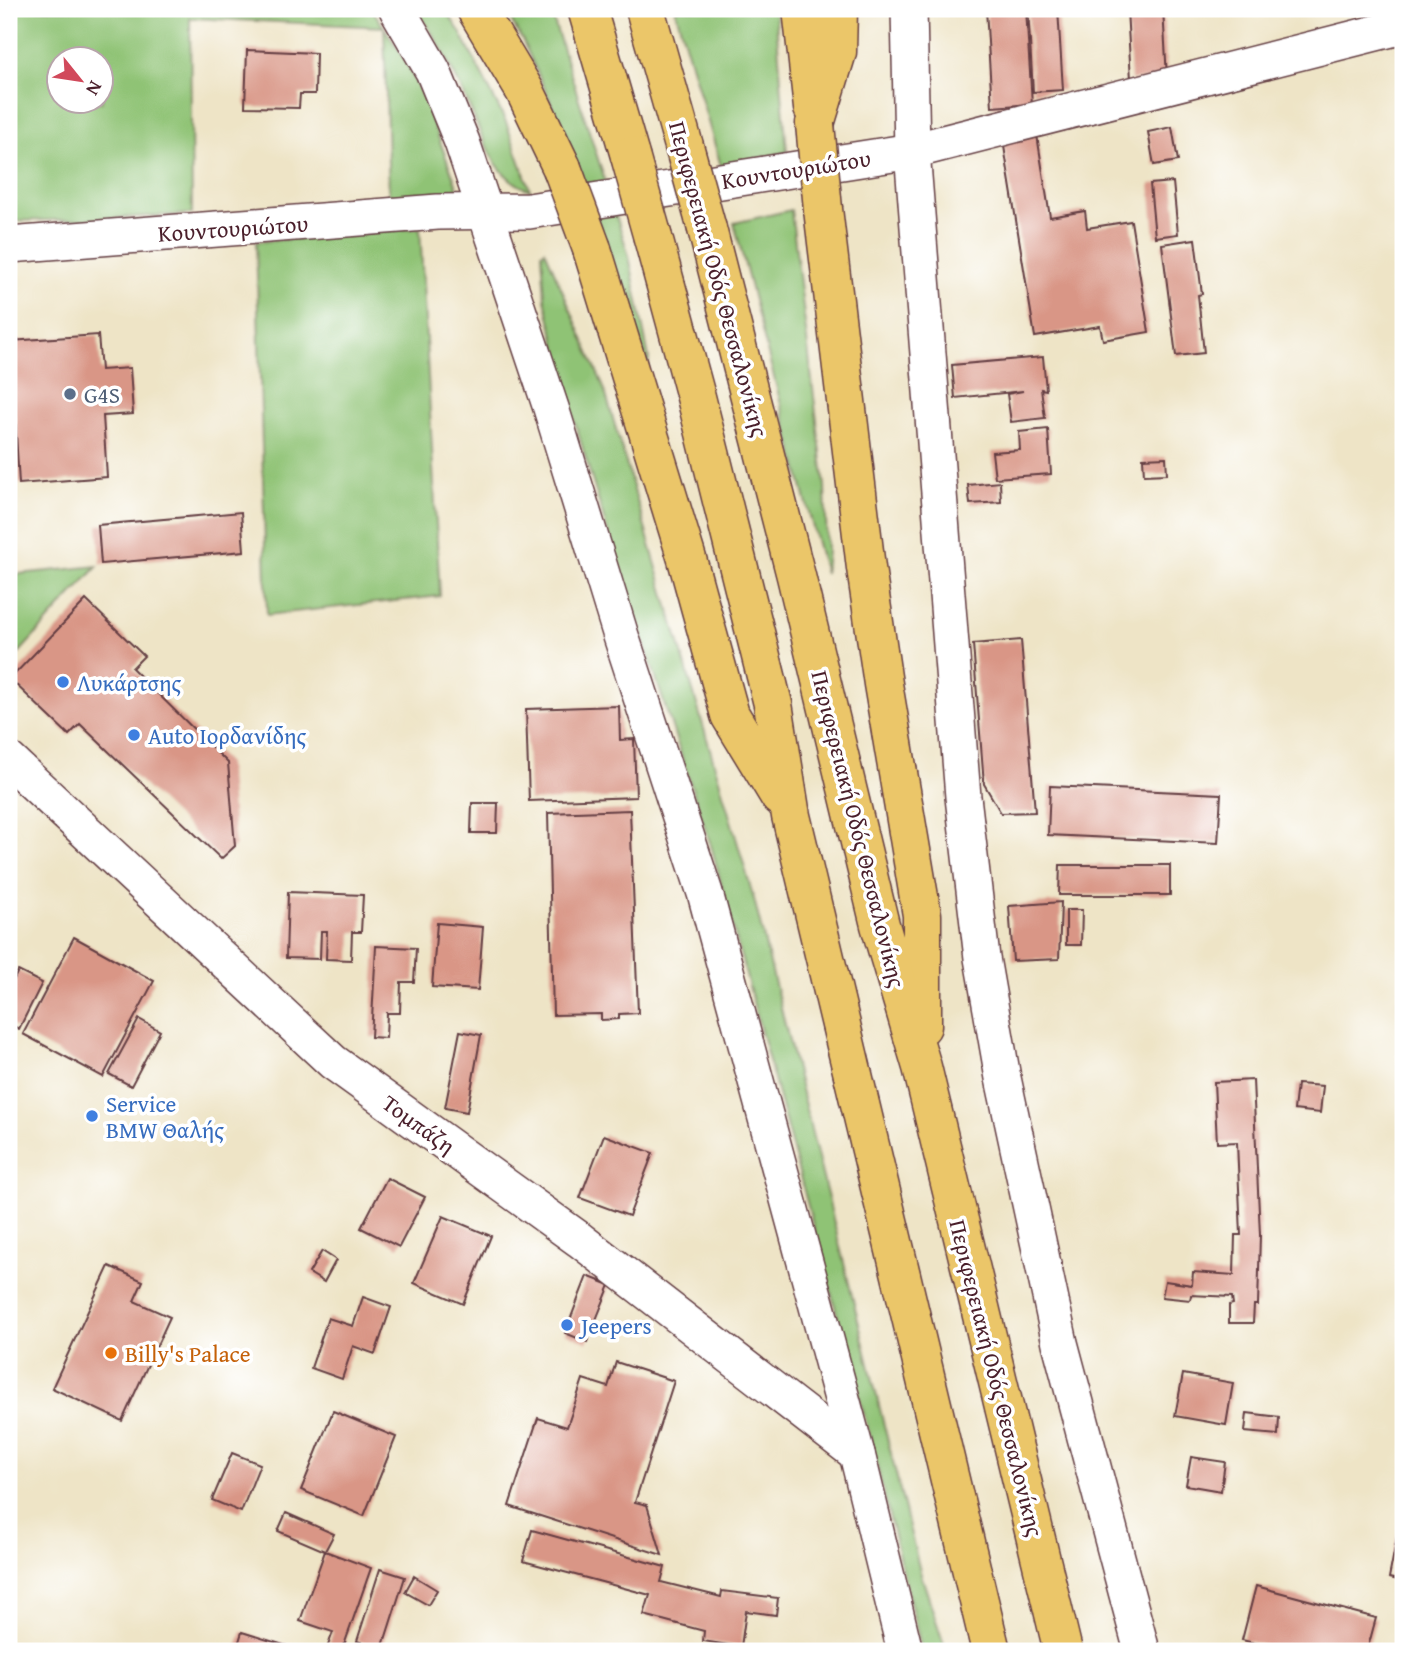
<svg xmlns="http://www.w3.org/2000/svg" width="1412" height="1660" font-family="'Gentium Book Plus',serif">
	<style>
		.green { fill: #8fc374; stroke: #6c7150; stroke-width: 2; fill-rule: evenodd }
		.building { fill: #d99686 }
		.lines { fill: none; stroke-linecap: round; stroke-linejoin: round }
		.minor-casing { stroke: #633d42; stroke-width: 38 }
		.highway-casing { stroke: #633d42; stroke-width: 41 }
		.minor { stroke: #fff; stroke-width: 35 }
		.highway { stroke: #ebc669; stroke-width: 38 }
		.highway-bridge-casing { stroke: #633d42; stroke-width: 41; stroke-linecap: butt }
		.highway-bridge { stroke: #ebc669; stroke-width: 38 }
		.service-dot { fill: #5c6f8a; stroke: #fff; stroke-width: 2.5 }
		.shop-dot { fill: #3f7fe0; stroke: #fff; stroke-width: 2.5 }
		.food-dot { fill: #e8710a; stroke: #fff; stroke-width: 2.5 }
		.labels { text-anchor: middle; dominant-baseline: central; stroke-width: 7; stroke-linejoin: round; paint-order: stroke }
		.street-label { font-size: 23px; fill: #4a1f2b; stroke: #fff }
		.service-label { font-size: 23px; fill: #4e5e75; stroke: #fff; text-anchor: start }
		.shop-label { font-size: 23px; fill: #366cbe; stroke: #fff; text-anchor: start }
		.food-label { font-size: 23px; fill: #c56008; stroke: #fff; text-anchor: start }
	</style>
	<rect width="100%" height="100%" fill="#fff"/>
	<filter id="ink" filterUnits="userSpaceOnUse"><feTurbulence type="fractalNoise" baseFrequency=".0143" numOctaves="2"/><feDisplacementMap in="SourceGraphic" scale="14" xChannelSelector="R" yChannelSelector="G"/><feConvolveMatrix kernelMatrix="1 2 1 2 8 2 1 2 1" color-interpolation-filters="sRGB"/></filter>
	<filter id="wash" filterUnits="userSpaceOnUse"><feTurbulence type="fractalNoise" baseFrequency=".00686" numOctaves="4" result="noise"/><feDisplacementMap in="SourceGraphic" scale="28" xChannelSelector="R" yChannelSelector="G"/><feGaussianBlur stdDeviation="1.57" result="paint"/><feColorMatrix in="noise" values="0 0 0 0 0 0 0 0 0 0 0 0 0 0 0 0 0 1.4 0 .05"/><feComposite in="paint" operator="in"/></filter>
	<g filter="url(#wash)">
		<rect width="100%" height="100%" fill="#eee4c6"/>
		<g class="green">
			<path d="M9,9H372L406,61L424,100L460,194L389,197L384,27L190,18L192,214L94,219L9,221ZM60,60H102V102H60Z"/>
			<path d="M416,9H445L460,32L506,122L530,190C496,179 486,145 473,115C465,95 454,75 445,56C437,39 426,24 416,9Z"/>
			<polygon points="504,9 550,9 629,256 649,358 648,367 549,98 522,39"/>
			<polygon points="675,9 775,9 787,152 721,166"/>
			<polygon points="791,210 825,486 827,550 825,574 734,223"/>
			<polygon points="420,228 440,596 267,615 256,242"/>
			<polygon points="545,250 604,388 754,899 920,1571 946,1651 922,1651 869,1433 712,849 606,526 574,419 545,299 542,253"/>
			<polygon points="98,566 9,664 9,575"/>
		</g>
		<g id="blocks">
			<g class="building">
				<polygon points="986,9 1026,9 1032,104 992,107"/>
				<polygon points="1028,9 1058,9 1063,90 1033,92"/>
				<polygon points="1127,9 1163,9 1167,78 1131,80"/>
				<polygon points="247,50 316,53 315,94 300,94 299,108 245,107"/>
				<polygon points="1172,127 1178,161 1154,165 1148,132"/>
				<polygon points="1037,135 1050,217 1085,211 1087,228 1131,221 1149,332 1103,340 1100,326 1035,337 1003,140"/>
				<polygon points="1173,182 1178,234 1155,237 1150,184"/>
				<polygon points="1195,239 1202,294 1198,295 1204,353 1176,356 1162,244"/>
				<polygon points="98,335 101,370 130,368 133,414 103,416 107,477 19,484 15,416 9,417 9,374 12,373 10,341"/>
				<polygon points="1043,357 1046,390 1041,389 1045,418 1011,422 1007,394 1023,391 955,398 952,365"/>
				<polygon points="1048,429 1051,474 995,478 992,452 1020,450 1019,432"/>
				<polygon points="1166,457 1167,474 1144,475 1143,458"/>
				<polygon points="1000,482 1001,502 970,504 968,485"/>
				<polygon points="241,512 244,551 101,564 98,525"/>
				<polygon points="86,600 144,656 132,668 228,763 235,846 221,859 80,724 69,735 10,679"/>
				<polygon points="1021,640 1035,812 1001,813 984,784 973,644"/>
				<polygon points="619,706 620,740 634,739 636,797 529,801 526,709"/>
				<polygon points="1050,786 1221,794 1218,843 1048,835"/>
				<polygon points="472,803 498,803 497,833 471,833"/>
				<polygon points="630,810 638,1013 619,1014 619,1019 601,1020 601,1014 553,1015 548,813"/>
				<polygon points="1060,865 1170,865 1170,895 1059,895"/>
				<polygon points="288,892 363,895 361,932 352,932 351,960 326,959 327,931 321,931 320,959 286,958"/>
				<polygon points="1061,902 1059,959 1013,961 1009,906"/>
				<polygon points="1066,910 1082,910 1081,945 1066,945"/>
				<polygon points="437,923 483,927 478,990 432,987"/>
				<polygon points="74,937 154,981 103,1077 23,1034"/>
				<polygon points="376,946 416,948 414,982 401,982 400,1013 387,1013 386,1038 371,1037"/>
				<polygon points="18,971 42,983 19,1029 9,1024 9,989"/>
				<polygon points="139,1019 160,1031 131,1086 109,1074"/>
				<polygon points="460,1031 481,1035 467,1112 445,1108"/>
				<polygon points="1253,1080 1260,1235 1258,1305 1254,1305 1253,1323 1229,1323 1229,1305 1233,1304 1232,1297 1191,1295 1190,1300 1162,1297 1165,1281 1192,1285 1193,1272 1234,1275 1235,1235 1241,1235 1237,1142 1217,1143 1214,1082"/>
				<polygon points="1297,1084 1323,1086 1320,1113 1294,1110"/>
				<polygon points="604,1135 653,1153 629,1216 580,1198"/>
				<polygon points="387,1178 425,1197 399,1247 361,1228"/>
				<polygon points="443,1216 491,1236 463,1304 414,1283"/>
				<polygon points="322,1251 336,1260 324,1282 309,1273"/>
				<polygon points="109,1266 143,1281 134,1301 170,1317 122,1421 52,1388"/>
				<polygon points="587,1276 610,1285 587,1342 565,1333"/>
				<polygon points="363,1297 391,1307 375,1354 353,1346 342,1379 311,1368 328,1318 353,1326"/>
				<polygon points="616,1362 674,1381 635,1502 647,1505 662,1555 509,1506 538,1418 567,1427 583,1379 608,1387"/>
				<polygon points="1183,1374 1233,1383 1226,1425 1175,1416"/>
				<polygon points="333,1411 396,1437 364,1516 301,1490"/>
				<polygon points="1247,1413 1279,1417 1278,1435 1245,1432"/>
				<polygon points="232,1453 260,1464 241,1512 212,1500"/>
				<polygon points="1191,1457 1225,1462 1221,1491 1186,1485"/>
				<polygon points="1402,1511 1403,1511 1403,1581 1389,1578"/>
				<polygon points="286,1513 334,1534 325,1551 371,1568 342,1651 326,1651 333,1632 300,1621 325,1551 278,1531"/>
				<polygon points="532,1530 665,1567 661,1582 721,1597 722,1591 778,1598 776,1615 746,1611 741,1647 703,1641 704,1631 644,1615 650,1595 523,1561"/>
				<polygon points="380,1569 405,1577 382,1649 357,1641"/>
				<polygon points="414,1576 437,1590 428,1605 405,1592"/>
				<polygon points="1256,1586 1376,1618 1367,1651 1287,1651 1242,1640"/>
				<polygon points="242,1632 303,1651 236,1651"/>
			</g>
		</g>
	</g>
	<g filter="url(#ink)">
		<use href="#blocks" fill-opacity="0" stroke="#633d42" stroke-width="2"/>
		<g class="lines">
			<defs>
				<g id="minor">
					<polyline points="397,9 433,71 462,142 551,408 621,636 705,893 857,1454 905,1651"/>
					<polyline points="909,9 912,151 963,797 982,958 1003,1078 1060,1343 1142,1651"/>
					<polyline points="9,245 438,212 529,211 912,151 1403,26"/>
					<polyline points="9,760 333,1062 580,1240 857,1454"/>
				</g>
				<g id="highway">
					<polyline points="476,9 525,91 562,168"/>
					<polyline points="587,9 630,156"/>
					<polyline points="645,9 684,146"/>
					<polyline points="802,9 813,108"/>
					<polyline points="815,124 837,52 838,9"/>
					<polyline points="823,209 866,568 883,684 922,915 922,1026"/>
					<polyline points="707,229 796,576 880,925 922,1067 1063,1651"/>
					<polyline points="653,238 695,393 773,704 791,816 991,1651"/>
					<polyline points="592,249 687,559 730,715 780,797"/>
				</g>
			</defs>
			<use href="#minor" class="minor-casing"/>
			<use href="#highway" class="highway-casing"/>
			<use href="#minor" class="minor"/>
			<use href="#highway" class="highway"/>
			<defs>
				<g id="highway-bridge">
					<polyline points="815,124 823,209"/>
					<polyline points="684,146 707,229"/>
					<polyline points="630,156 653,238"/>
					<polyline points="562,168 592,249"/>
				</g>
			</defs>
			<use href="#highway-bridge" class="highway-bridge-casing"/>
			<use href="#highway-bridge" class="highway-bridge"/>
		</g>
	</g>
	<circle class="service-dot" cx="70" cy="394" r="7"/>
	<g class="shop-dot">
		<circle cx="63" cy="682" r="7"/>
		<circle cx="134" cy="735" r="7"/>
		<circle cx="92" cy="1116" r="7"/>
		<circle cx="567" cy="1325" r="7"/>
	</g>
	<circle class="food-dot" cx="111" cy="1353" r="7"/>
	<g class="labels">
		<g class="street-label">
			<text transform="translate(796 169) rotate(-9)">Κουντουριώτου</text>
			<text transform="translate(233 228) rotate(-4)">Κουντουριώτου</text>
			<text transform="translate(719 279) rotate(75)">Περιφερειακή Οδός Θεσσαλονίκης</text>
			<text transform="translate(859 829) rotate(76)">Περιφερειακή Οδός Θεσσαλονίκης</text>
			<text transform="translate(419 1124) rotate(36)">Τομπάζη</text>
			<text transform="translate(997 1378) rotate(76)">Περιφερειακή Οδός Θεσσαλονίκης</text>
		</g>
		<g class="service-label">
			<text x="84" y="394">G4S</text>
		</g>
		<g class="shop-label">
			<text x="77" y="682">Λυκάρτσης</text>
			<text x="148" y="735">Auto Ιορδανίδης</text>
			<text x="106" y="1103">Service<tspan x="106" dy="26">BMW Θαλής</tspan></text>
			<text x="581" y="1325">Jeepers</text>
		</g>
		<g class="food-label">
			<text x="125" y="1353">Billy's Palace</text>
		</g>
	</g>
	<rect width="1412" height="1660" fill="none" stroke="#fff" stroke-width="35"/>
	<g transform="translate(80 80) rotate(120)"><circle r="33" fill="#ffffff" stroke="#b7a5aa" stroke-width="2"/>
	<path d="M0-5L12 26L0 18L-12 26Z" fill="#d1495b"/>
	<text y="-10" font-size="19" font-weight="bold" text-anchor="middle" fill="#4a1f2b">N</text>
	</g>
</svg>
